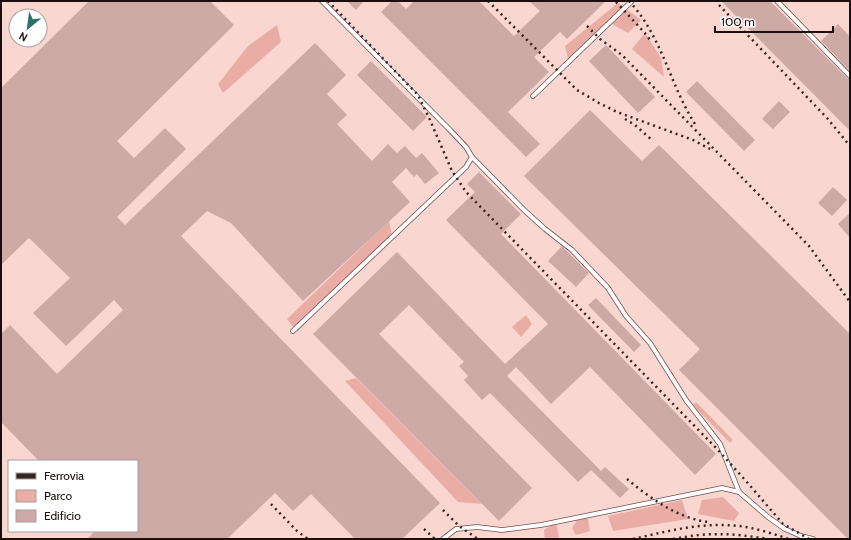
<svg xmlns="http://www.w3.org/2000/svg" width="851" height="540" font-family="Cabin,sans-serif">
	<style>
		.green { fill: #eaada5 }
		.building { fill: #cdaaa5 }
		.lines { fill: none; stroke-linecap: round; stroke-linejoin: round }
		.lane-casing { stroke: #6f514d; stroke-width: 5.5 }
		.lane { stroke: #fff; stroke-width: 4 }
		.rail { stroke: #352623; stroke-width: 2.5; stroke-dasharray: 2 4; stroke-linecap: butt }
	</style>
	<rect width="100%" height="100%" fill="#fad6d0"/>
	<g class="green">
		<polygon points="618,3 641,20 628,33 612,24 569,63 565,46"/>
		<polygon points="277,25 281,42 223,93 218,84 248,46"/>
		<polygon points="645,33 661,58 664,77 632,49"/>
		<polygon points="389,221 392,235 297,332 287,319"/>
		<polygon points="526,315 532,324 521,337 512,327"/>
		<polygon points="356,378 482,504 458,502 345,381"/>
		<polygon points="696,402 733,440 730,443 693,405"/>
		<polygon points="723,497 739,513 734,521 698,514 702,500"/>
		<polygon points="682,500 688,519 613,531 608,516"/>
		<polygon points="580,516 588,519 590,531 576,535 572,528"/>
		<polygon points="555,522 558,530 559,539 545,539 544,530"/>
	</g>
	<g class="building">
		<polygon points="89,1 210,1 234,25 117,141 134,158 165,128 186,149 117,217 125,225 315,43 346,75 327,94 347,115 337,124 372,161 388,144 397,153 405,146 416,158 422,153 439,173 425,184 417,174 414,177 406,168 392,182 410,202 303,301 231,223 207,211 181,236 440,503 402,539 355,539 311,494 293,511 275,493 227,539 87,539 95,531 137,531 137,461 39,461 1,422 1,334 10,325 57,374 123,310 114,300 66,346 33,313 70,278 29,238 1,265 1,88"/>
		<polygon points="347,1 364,1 356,10"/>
		<polygon points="392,1 398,1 406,9 414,1 479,1 514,36 540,11 529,1 606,1 567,39 560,32 534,57 549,72 508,112 540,144 526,157 381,12"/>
		<polygon points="721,1 770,1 847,78 850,79 850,131"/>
		<polygon points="838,24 850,37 850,71 821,41"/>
		<polygon points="606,45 655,97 638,113 589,61"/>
		<polygon points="371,61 427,117 413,131 357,75"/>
		<polygon points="697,81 755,140 744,151 686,92"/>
		<polygon points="779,101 790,112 773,129 762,119"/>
		<polygon points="590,110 642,161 659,145 850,334 850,539 848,539 679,370 700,349 524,176"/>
		<polygon points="479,172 521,214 501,234 716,454 695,475 590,367 551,404 516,367 507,376 601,471 605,467 629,489 620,498 591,470 578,482 490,393 482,400 464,380 468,376 459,366 464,362 409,305 379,334 532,488 499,521 313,334 397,252 505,364 548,324 446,220 475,192 467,184"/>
		<polygon points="833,187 847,200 832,216 818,203"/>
		<polygon points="850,213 850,238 838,224"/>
		<polygon points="562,246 589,273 576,287 548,261"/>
		<polygon points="596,298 641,345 634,352 588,305"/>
	</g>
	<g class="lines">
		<defs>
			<g id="lane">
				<polyline points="777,1 850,76"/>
				<polyline points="533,96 632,1"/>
				<polyline points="472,157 524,210 545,229 572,250 608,288 626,316 650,343 686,400 720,444 739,492"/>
				<polyline points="293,331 466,167 472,157 466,147 450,130 322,1"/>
				<polyline points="443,539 456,529 477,527 502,530 541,525 722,488 739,492 768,517 785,529 801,536 813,539"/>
			</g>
		</defs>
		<use href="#lane" class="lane-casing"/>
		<use href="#lane" class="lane"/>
		<g class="rail">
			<polyline points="328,1 418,95 430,120 452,171 466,192 718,450 746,481 783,524 809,539"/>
			<polyline points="488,1 577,90 599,103 617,112 693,140 710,149"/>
			<path d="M629,1C663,37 670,87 697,127"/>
			<polyline points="616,2 644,32 650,40"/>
			<polyline points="719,5 827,118 850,146"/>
			<polyline points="587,26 600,39 622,55 809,246 850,302"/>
			<polyline points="625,119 635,125 653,141"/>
			<path d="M627,479C650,498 677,518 708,522"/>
			<polyline points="271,504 297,531 308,539"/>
			<polyline points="443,510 459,526 478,539"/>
			<polyline points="424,529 435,539"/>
			<path d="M633,539C668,531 702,522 739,526C756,528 773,534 789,539"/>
			<path d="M673,539C709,532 732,533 768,539"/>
		</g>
	</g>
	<rect width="851" height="540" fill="none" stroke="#1b0f0d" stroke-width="4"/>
	<rect x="8" y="460" width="130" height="72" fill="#ffffff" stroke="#a49f9e"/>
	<rect x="16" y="473" width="20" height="6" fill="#352623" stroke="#a49f9e"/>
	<text x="44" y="480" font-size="12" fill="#1b0f0d">Ferrovia</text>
	<rect x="16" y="490" width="20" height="12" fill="#eaada5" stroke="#a49f9e"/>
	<text x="44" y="500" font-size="12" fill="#1b0f0d">Parco</text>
	<rect x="16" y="510" width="20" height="12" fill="#cdaaa5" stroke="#a49f9e"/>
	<text x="44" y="520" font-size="12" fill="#1b0f0d">Edificio</text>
	<g transform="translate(28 28) rotate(209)"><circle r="19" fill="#ffffff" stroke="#a49f9e"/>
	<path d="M0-3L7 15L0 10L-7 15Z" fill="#2b7268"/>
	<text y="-6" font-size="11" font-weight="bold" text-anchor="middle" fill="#1b0f0d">N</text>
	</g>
	<path d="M715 26v6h118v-6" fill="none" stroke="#1b0f0d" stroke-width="2"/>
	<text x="721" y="26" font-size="12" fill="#1b0f0d" stroke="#ffffff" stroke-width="3" paint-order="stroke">100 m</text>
</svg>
